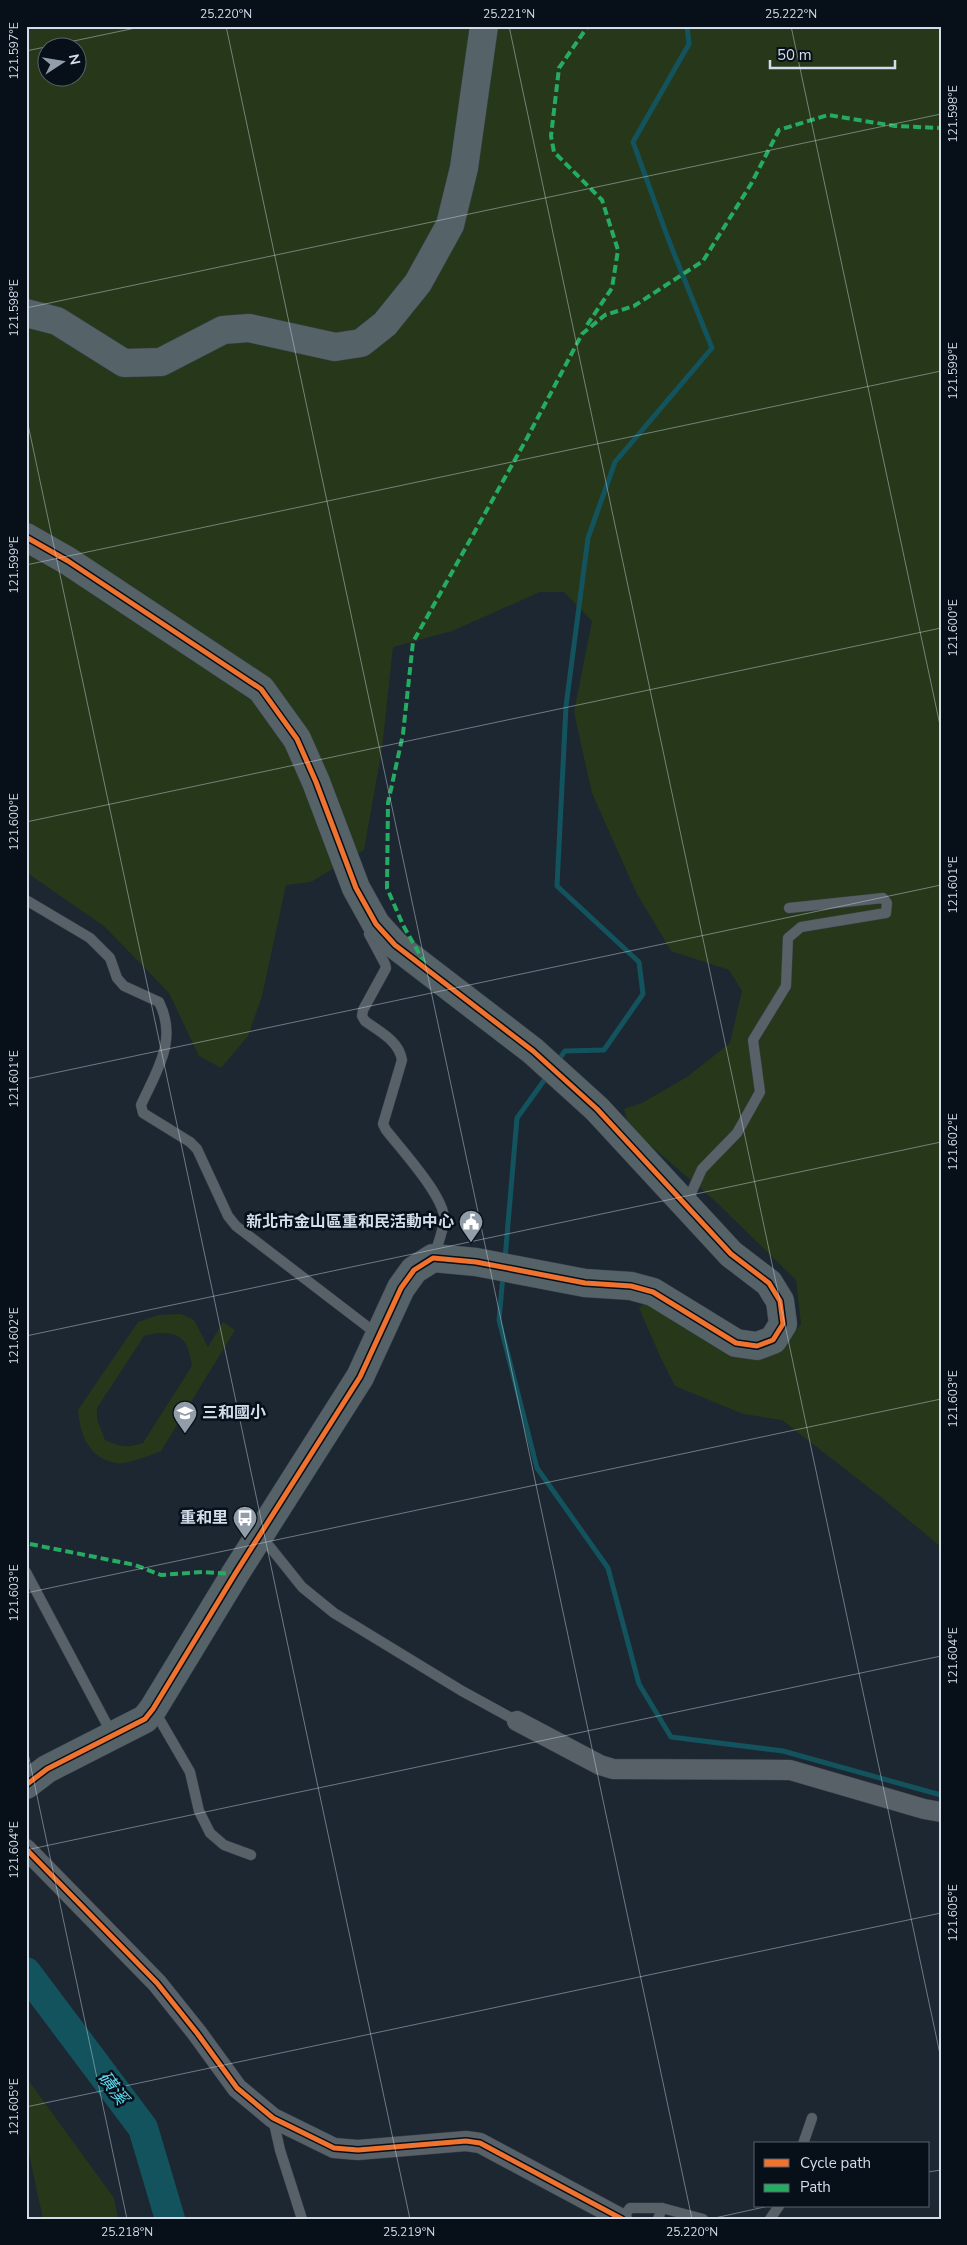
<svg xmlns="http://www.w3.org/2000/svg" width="967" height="2245" font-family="'Nunito Sans','Noto Sans TC',sans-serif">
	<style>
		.green { fill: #263819; fill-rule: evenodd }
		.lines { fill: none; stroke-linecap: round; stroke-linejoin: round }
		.stream { stroke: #13535d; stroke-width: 5 }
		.river { stroke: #13535d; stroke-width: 30 }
		.lane-casing { stroke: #39414b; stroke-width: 11 }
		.street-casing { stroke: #39414b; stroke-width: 21 }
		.secondary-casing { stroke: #39414b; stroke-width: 29 }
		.lane { stroke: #586068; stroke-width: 10 }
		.street { stroke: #586068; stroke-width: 20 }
		.secondary { stroke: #556268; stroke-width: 28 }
		.quiet { stroke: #26ab63; stroke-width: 4; stroke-dasharray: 8 4; stroke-linecap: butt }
		.cycleway-casing { stroke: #070f18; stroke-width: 8 }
		.cycleway { stroke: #ef722f; stroke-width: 5 }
		.ticks { fill: none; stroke: #d1ddeb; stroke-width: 1; stroke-opacity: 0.45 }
		.labels { text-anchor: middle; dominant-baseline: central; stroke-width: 5; stroke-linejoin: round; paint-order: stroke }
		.poi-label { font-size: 16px; font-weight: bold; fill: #d1ddeb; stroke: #070f18; text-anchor: end }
		.water-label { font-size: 18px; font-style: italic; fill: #5edaef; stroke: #070f18 }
		.neatline { fill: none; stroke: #d1ddeb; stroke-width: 2 }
		.ticks-label { font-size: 12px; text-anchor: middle; fill: #d1ddeb }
	</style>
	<rect width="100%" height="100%" fill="#1c2732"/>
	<g class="green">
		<path d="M26,26H941V1547L881,1497L782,1420L743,1414L675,1386L660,1356L639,1308L648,1300L779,1351L801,1324L796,1280L714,1200L629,1127L624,1109L642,1103L687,1077L730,1043L742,991L729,970L671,951L636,892L592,793L574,712L592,621L564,592H540L452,631L393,647L382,749L364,850L311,882L286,885L262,996L248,1036L221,1068L199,1056L169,993L105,927L26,872ZM48,48H78V78H48Z"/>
		<path d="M181,1314L194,1320L208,1347L223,1322L235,1330L161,1451C150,1455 126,1465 116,1463C88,1458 80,1434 78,1410L138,1322L158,1315ZM157,1333C183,1332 188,1341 192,1366L143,1443C128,1448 120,1447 105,1440L97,1419V1408L144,1336Z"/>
		<polygon points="26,2077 114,2198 118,2219 43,2219 26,2140"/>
	</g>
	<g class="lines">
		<g class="stream">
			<polyline points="557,1062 565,1051 604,1050 643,994 639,962 557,886 566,706 588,538 615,462 712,348 669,241 633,142 689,44 687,26"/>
			<polyline points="505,1259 517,1118 548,1075"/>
			<polyline points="503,1275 499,1320 537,1468 608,1568 639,1684 671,1737 783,1751 941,1795"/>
		</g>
		<polyline class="river" points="26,1972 143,2128 170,2219"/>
		<defs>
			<g id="lane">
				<path d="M26,900L90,938L110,958L117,978L124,986L159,1002C178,1040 157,1070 141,1105L143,1113L190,1142L197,1149L228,1216L236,1226L377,1334"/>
				<path d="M372,929L369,934L385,964L386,968L363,1010L362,1016L365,1021C380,1032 399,1041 402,1060L383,1124L386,1130C400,1148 446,1198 444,1220C443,1232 437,1246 434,1257"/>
				<polyline points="687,1202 702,1169 737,1133 760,1092 753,1040 786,986 788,938 801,927 886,913 887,903 883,898 789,908"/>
				<polyline points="260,1539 270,1547 302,1587 334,1613 462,1691 517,1721"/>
				<polyline points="26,1572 112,1734"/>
				<polyline points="154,1710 190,1772 199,1811 210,1833 224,1845 251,1855"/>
				<polyline points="273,2119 280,2150 302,2219"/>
				<polyline points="803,2144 812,2118"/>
				<polyline points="622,2219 630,2208 662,2208 703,2219"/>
				<polyline points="658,2219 662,2208"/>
				<polyline points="770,2219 779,2206"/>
			</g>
			<g id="street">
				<polyline points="517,1721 600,1765 613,1769 790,1770 924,1809 941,1812"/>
				<polyline points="26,1849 157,1983 197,2033 237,2088 273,2118 334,2148 358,2150 466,2141 480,2143 622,2219"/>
			</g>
			<g id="secondary">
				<polyline points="26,313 57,321 124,363 161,362 223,330 249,328 335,347 361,343 385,324 418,283 450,225 464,168 484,26"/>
				<polyline points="26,537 68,561 261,689 297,739 316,782 356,888 376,924 395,945 533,1051 597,1109 731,1254 769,1283 780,1301 783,1324 773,1340 757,1346 736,1343 653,1292 631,1286 585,1283 476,1262 433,1258 414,1270 401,1288 360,1377 235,1574 153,1709 145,1719 47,1769 26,1785"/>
			</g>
		</defs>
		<use href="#lane" class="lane-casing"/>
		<use href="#street" class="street-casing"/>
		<use href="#secondary" class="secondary-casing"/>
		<use href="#lane" class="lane"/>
		<use href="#street" class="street"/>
		<use href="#secondary" class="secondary"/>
		<g class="quiet">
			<polyline points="587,325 612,288 618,250 602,200 554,152 551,136 559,68 588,26"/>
			<polyline points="425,964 403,925 387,888 388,803 403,734 413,642 526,440 582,334 605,315 634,306 703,261 751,184 779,130 828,115 895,126 941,128"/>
			<polyline points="30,1544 135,1565 161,1575 202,1572 235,1574"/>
		</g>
		<defs>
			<g id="cycleway">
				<polyline points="26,537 68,561 261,689 297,739 316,782 356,888 376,924 395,945 533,1051 597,1109 731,1254 769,1283 780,1301 783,1324 773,1340 757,1346 736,1343 653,1292 631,1286 585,1283 476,1262 433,1258 414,1270 401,1288 360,1377 235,1574 153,1709 145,1719 47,1769 26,1785"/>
				<polyline points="26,1849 157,1983 197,2033 237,2088 273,2118 334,2148 358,2150 466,2141 480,2143 622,2219"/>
			</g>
		</defs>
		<use href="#cycleway" class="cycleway-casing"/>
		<use href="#cycleway" class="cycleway"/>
	</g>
	<path class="ticks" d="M226,26L692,2219M509,26L941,2059M791,26L941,730M26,51L145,26M26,308L941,114M26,415L410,2219M26,565L941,371M26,822L941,628M26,1079L941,885M26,1336L941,1142M26,1593L941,1399M26,1744L127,2219M26,1850L941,1656M26,2107L941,1913M928,2172L941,2170M710,2219L769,2206"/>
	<defs>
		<symbol id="civic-pin" viewBox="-11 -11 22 30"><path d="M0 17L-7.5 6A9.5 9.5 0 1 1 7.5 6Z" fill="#929daa" stroke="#070f18"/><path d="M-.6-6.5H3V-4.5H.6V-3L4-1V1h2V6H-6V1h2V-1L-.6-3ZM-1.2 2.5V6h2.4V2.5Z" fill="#fff"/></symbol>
		<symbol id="school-pin" viewBox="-11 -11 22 30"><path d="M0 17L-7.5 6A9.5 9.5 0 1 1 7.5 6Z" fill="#929daa" stroke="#070f18"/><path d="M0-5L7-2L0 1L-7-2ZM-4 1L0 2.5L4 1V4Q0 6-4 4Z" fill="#fff"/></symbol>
		<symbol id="bus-pin" viewBox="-11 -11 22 30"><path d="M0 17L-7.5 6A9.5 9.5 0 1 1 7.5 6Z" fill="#929daa" stroke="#070f18"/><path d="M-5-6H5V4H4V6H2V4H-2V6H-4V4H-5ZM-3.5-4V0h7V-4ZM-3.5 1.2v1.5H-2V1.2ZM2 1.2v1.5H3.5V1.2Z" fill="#fff"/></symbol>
	</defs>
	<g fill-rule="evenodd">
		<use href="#civic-pin" x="457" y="1208" width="28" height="38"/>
		<use href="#school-pin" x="171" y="1399" width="28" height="38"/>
		<use href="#bus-pin" x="231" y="1504" width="28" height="38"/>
	</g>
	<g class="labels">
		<g class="poi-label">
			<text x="454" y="1222">新北市金山區重和民活動中心</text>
			<text x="202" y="1413" text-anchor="start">三和國小</text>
			<text x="228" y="1518">重和里</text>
		</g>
		<g class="water-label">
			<text transform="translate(113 2088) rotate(53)">磺溪</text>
		</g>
	</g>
	<rect width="967" height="2245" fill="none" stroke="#070f18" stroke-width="55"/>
	<rect x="754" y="2142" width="175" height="65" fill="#070f18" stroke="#58616c"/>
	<rect x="764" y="2159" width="25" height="8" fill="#ef722f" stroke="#58616c"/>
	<text x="800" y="2168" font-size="15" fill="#d1ddeb">Cycle path</text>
	<rect x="764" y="2184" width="25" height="8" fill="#26ab63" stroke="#58616c"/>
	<text x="800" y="2192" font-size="15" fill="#d1ddeb">Path</text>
	<g transform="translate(62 62) rotate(78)"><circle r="24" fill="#070f18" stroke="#58616c"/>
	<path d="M0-4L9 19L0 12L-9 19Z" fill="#929daa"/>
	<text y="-8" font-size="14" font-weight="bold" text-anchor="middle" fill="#d1ddeb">N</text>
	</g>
	<path d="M770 60v8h125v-8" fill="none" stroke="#d1ddeb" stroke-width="2.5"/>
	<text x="777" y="60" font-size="15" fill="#d1ddeb" stroke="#070f18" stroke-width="4" paint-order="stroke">50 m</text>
	<rect x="28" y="28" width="912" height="2190" class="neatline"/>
	<g class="ticks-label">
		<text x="226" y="18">25.220°N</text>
		<text x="509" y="18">25.221°N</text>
		<text x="791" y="18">25.222°N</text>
		<text transform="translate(14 51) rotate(-90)" y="4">121.597°E</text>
		<text transform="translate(953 114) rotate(-90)" y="4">121.598°E</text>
		<text transform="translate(14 308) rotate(-90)" y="4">121.598°E</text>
		<text transform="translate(953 371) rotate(-90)" y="4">121.599°E</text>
		<text transform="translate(14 565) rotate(-90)" y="4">121.599°E</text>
		<text transform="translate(953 628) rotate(-90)" y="4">121.600°E</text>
		<text transform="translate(14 822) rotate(-90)" y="4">121.600°E</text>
		<text transform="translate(953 885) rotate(-90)" y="4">121.601°E</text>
		<text transform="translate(14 1079) rotate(-90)" y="4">121.601°E</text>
		<text transform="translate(953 1142) rotate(-90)" y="4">121.602°E</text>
		<text transform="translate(14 1336) rotate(-90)" y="4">121.602°E</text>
		<text transform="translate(953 1399) rotate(-90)" y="4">121.603°E</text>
		<text transform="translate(14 1593) rotate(-90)" y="4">121.603°E</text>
		<text transform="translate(953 1656) rotate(-90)" y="4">121.604°E</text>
		<text transform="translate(14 1850) rotate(-90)" y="4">121.604°E</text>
		<text transform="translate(953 1913) rotate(-90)" y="4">121.605°E</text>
		<text transform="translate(14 2107) rotate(-90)" y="4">121.605°E</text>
		<text x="127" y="2236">25.218°N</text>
		<text x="409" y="2236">25.219°N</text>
		<text x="692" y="2236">25.220°N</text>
	</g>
</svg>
